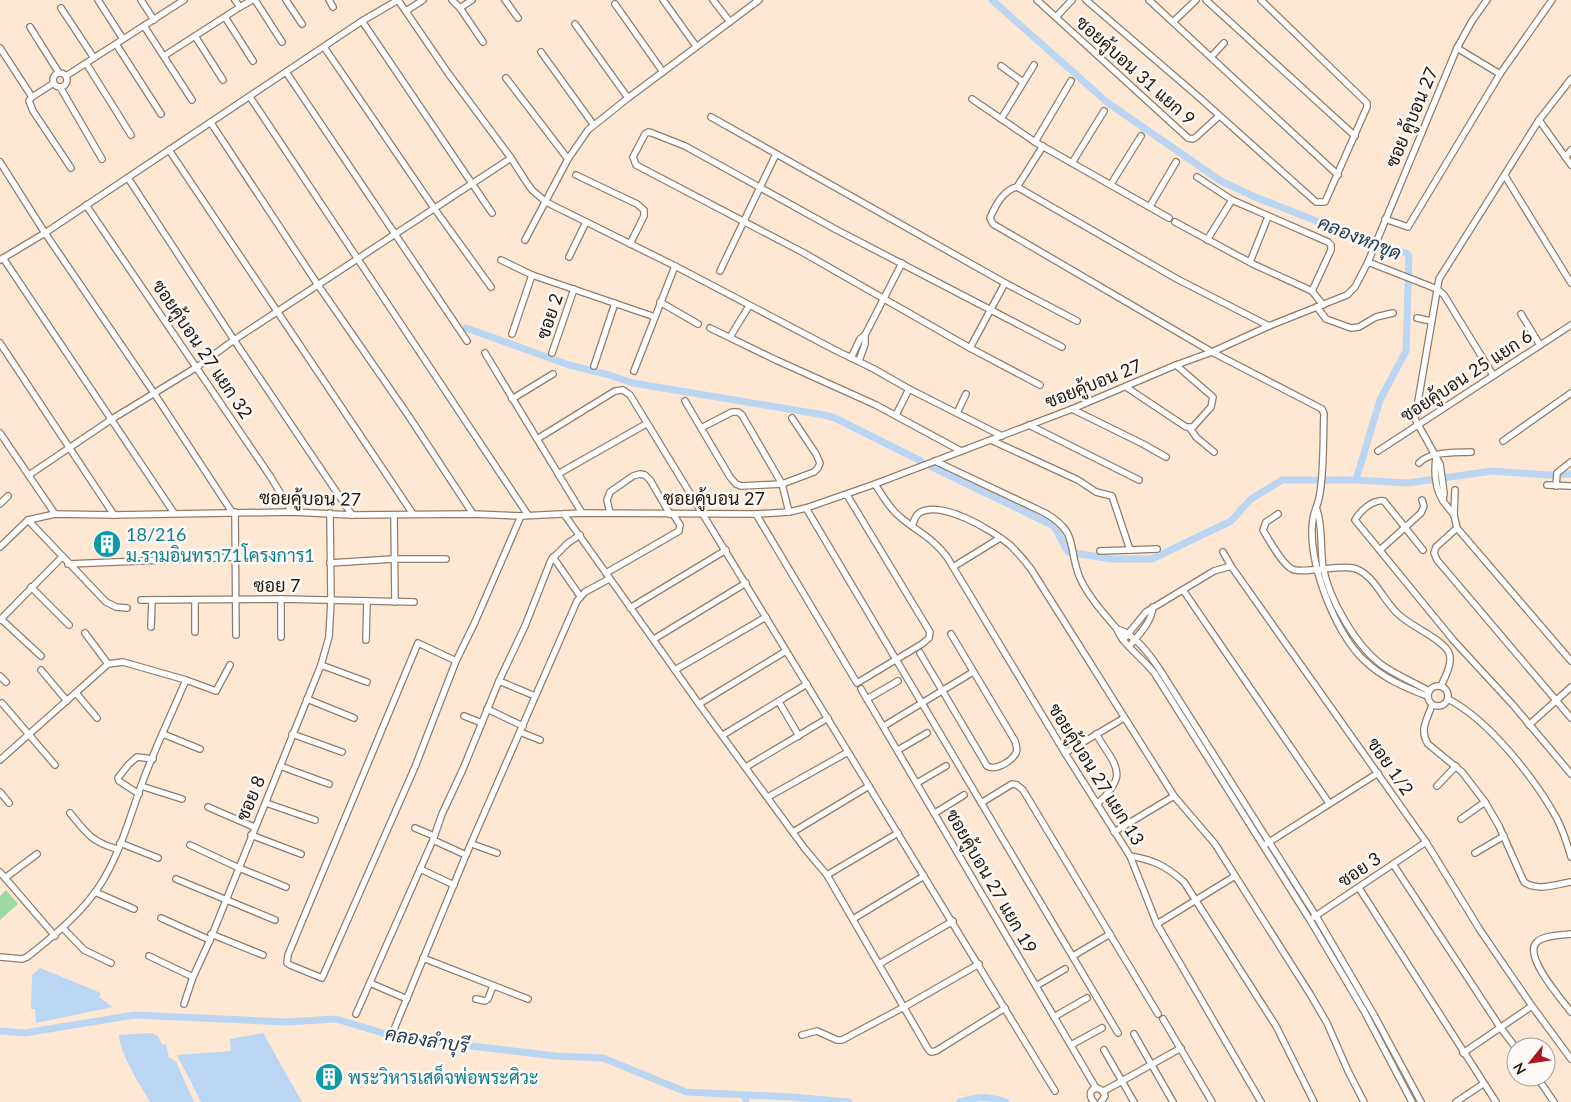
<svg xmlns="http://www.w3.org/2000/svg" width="1571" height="1102" font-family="Lato,Sarabun,sans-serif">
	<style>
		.green { fill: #9ddaa1 }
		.water { fill: #bad6f3 }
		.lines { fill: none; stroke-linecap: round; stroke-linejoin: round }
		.canal { stroke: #bad6f3; stroke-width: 7 }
		.minor-casing { stroke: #907c69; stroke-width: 8 }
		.minor { stroke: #fff; stroke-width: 5.5 }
		.labels { text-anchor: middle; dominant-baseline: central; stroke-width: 5; stroke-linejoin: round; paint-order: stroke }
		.street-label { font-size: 18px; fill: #201810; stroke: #fef9f5 }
		.culture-label { font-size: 18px; fill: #0d838f; stroke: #fef9f5; text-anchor: start }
		.water-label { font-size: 19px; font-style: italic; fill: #193955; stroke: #fef9f5 }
	</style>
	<rect width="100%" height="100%" fill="#ffe8d3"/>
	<polygon class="green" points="6,890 18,904 0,920 0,896"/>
	<g class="water">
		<polygon points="40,968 101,993 99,997 113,1007 36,1023 35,1009 31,1009 32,975"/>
		<path d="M152,1033L158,1036L162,1045L166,1044L169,1057L176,1062L194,1102H150C140,1084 120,1055 119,1035Z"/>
		<polygon points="263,1033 302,1102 201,1102 177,1055 231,1051 230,1039"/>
	</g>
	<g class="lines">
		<g class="canal">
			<polyline points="992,0 1108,103 1221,181 1255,197 1355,236 1406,253 1409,256 1406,351 1380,400 1356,480 1408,483 1492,471 1548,475 1571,474"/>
			<polyline points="466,328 569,365 609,375 633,383 824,415 835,418 921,461"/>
			<polyline points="932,467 1054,526 1068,552 1112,559 1152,559 1231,521 1251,499 1282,480 1356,480"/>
			<polyline points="0,1031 25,1033 134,1015 286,1022 336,1019 396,1037 555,1056 603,1058 686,1092 792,1097 849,1102"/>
			<polyline points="745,1095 746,1102"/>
			<path d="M960,1102C980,1096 986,1096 1006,1102"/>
		</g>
		<defs>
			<g id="minor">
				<polyline points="98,0 123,39"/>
				<polyline points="141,0 154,20"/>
				<polyline points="255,0 282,42"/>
				<polyline points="286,0 302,24"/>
				<polyline points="329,0 333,7"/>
				<polyline points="398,0 448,73 511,158 525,180 532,190 546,202 675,266 835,350 874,369 909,389 1002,436"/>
				<polyline points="452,0 460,8 472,0"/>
				<polyline points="505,0 518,18"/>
				<polyline points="663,0 696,46"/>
				<polyline points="713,0 730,22"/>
				<polyline points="1037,0 1188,138 1193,139 1196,137 1219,116"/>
				<polyline points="1086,0 1201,99 1316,202 1325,202 1367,107 1367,103 1261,0"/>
				<polyline points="1149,0 1338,175"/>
				<polyline points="1206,0 1355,136"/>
				<polyline points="615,4 663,72"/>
				<polyline points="240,7 252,0"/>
				<polyline points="61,8 94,58"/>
				<polyline points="460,8 483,42"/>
				<polyline points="406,11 423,0"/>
				<polyline points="225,17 253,61"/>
				<polyline points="1056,17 1072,0"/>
				<polyline points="362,21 492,213"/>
				<polyline points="1173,22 1196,0"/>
				<polyline points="575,24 628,98"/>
				<polyline points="144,26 192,100"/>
				<polyline points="30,27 59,73"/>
				<polyline points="195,36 223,80"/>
				<polyline points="116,44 161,114"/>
				<polyline points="324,47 434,208 491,287"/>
				<polyline points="0,48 32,97"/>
				<polyline points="1457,48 1500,74"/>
				<polyline points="541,52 593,124"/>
				<polyline points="164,56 240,7 235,0"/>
				<polyline points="1211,57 1224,43"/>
				<polyline points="86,63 131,135"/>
				<polyline points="1001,66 1023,82"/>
				<polyline points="286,72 467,341"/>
				<circle cx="60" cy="80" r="7"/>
				<polyline points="66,76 184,0"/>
				<polyline points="506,78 568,159"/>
				<polyline points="1571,79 1539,120 1439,279 1415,419 1440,464 1444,493 1443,501 1454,515 1457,528 1571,661"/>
				<polyline points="54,83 32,97 29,101 33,111 71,168"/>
				<polyline points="60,87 102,159"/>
				<polyline points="250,97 528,515"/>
				<polyline points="972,99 1035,142 1169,218"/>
				<polyline points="711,117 1005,283 1077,321"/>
				<polyline points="1001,119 1034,65"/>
				<polyline points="1539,120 1571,165"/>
				<polyline points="211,123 318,285 408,415 473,514"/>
				<polyline points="1035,142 1071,81"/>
				<path d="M1043,146L1017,187C1003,190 995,206 990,218L993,224L1212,352L1322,409L1324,414C1323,440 1324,467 1320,493C1319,503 1314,511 1313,519C1306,559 1335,634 1365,661C1383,678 1404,687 1427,696"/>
				<polyline points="169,150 413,514"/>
				<polyline points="1565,157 1571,150"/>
				<polyline points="0,162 45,233 154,393 232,512"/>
				<polyline points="1072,163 1104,111"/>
				<polyline points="576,175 637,204 644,210 644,216 630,244"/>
				<polyline points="1505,176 1571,283"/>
				<polyline points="1197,177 1232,200 1328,242 1331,245 1331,250 1312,291"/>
				<polyline points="128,178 234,340 352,515"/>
				<polyline points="1111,184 1141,136"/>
				<polyline points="1017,187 1177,279 1269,326"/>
				<polyline points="86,205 270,476 292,512"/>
				<polyline points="1150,206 1176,162"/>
				<polyline points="1385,219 1408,227 1500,74 1552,0"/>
				<polyline points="1175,222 1253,264 1312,291 1323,305"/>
				<polyline points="525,240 568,159 588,130 628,98 759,0"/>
				<polyline points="1207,240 1232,200"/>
				<polyline points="569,257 586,222"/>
				<polyline points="3,258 174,513"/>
				<polyline points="0,260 45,233 362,21 398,0"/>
				<polyline points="501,260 532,275 655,317"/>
				<polyline points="1250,262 1268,217"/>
				<polyline points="1368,262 1437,289 1444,295 1493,375"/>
				<polyline points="720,271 776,154"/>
				<polyline points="660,302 698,324"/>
				<polyline points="1317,307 1326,319 1351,328 1359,327 1376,317 1393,313"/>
				<polyline points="1521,314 1540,345"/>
				<polyline points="1417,318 1431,321"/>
				<polyline points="710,328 776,360 876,405 961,451"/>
				<polyline points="512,334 532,275"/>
				<polyline points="730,337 749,306"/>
				<polyline points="0,343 114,515"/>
				<polyline points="970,348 1005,283"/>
				<polyline points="485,353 582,513"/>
				<polyline points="552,353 574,289"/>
				<polyline points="851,358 860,339 865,335 902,263"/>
				<polyline points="859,361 865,344 865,335"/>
				<polyline points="594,366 615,303"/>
				<polyline points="634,371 675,266"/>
				<polyline points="1040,385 970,348 804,253 636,165 633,157 645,134 648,132 652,133 685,146 835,229 1062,347"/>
				<polyline points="1126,387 1186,427 1193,427 1211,407 1213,397 1176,365"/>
				<polyline points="512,399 553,374"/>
				<polyline points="685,401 730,477 736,484 741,486 782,484 814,472 818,468 820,463 816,454 792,418"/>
				<polyline points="1072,409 1143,444 1166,457"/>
				<polyline points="957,413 966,394"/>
				<polyline points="896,415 909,389"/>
				<polyline points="1029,425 1139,480"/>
				<polyline points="701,428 732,412 738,412 742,415 782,484 789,512"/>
				<polyline points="1190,428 1196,437 1214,452"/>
				<polyline points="0,433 55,514"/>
				<polyline points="537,439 615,391 623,390 630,395 1055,1091"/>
				<polyline points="991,440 1078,480 1096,492 1112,496 1130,550 1100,551"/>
				<polyline points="1503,441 1571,393"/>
				<polyline points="1378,451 1571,325"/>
				<path d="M1436,457C1434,472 1435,488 1443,501"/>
				<path d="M935,461L1045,513C1080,533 1067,548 1080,578C1088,596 1104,614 1117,629C1121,643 1145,660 1155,674L1310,920L1364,1011L1412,1102"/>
				<path d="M1419,463C1430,451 1455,453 1471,452"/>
				<polyline points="558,474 646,424"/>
				<polyline points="29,475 112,419 197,367 234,340 511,158"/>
				<path d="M875,484C882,495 889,508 899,516C917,532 931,536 947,557L1065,753L1130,856L1157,924L1261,1102"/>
				<polyline points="1547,485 1571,486"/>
				<polyline points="1556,486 1557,473 1571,462"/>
				<polyline points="0,504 8,496"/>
				<polyline points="806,508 1118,1033"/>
				<path d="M1317,510C1323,528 1320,548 1323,567C1329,599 1355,645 1382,665C1396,675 1413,682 1429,691"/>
				<polyline points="235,512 236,635"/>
				<polyline points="610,513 607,500 610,492 633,476 640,474 645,475 650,480 670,514"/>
				<polyline points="564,514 699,704 805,849 827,875 928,1049 931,1052 936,1051 1005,1008"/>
				<polyline points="756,514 857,683 922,644 929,638 930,632 847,495"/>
				<path d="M1278,514L1266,522L1263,530C1269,540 1282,564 1292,569C1300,574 1340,565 1353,568C1374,573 1383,601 1398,614C1410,626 1444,640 1449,653C1453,663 1445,677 1441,686"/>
				<polyline points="394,515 395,602"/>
				<polyline points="1454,515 1455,490"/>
				<polyline points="28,520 106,602 116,607 127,608"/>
				<path d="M912,526C914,521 915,516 919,513C941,499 994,531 1011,546C1018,553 1025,561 1031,569L1174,796L1215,844L1310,994L1327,1023L1348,1071L1364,1102"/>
				<polyline points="1457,528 1436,547 1434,553 1437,560 1571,718"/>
				<polyline points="0,547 28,520 55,514 114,515 292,512 352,515 473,514 521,516 582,513 756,514 789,512 806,508 875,484 1072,409 1176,365 1212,352 1269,326 1347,295 1355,287 1368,262 1457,48 1472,21 1487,0"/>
				<polyline points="1130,550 1157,549"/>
				<polyline points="1380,550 1421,513 1424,506 1422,500"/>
				<path d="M1423,550L1384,501C1373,499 1360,511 1355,520L1454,641L1513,705L1571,774"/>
				<polyline points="1223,552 1231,566"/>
				<polyline points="553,557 580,596"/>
				<polyline points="330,563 393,559 446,559"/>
				<polyline points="68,564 236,557"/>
				<polyline points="953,567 1000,538"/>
				<polyline points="606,573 679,531 680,525 673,514"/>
				<polyline points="31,587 69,625"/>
				<polyline points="1183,590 1329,803"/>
				<polyline points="281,599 281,637"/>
				<polyline points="141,600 281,599 414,602"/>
				<polyline points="630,608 726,550"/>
				<polyline points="1,619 41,656"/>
				<polyline points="0,620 62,557"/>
				<polyline points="151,627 152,600"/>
				<path d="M1117,629C1135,634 1150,655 1160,670L1316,916L1374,1015L1421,1102"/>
				<polyline points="195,632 195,600"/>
				<polyline points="85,633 108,664"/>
				<polyline points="654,639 746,583"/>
				<polyline points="366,640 367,601"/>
				<polyline points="1123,640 1146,612 1214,571 1231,566 1426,842 1480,930 1532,1006 1571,1059"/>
				<path d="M1132,643C1142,631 1151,622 1153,607"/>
				<path d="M920,653L987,766C995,771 1011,762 1016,753C1018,749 1016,745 1015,741L951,634"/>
				<polyline points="456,661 418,643 288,955 287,963 290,965 322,978 415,767 456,661 475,622 521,516"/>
				<polyline points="321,665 367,682"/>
				<polyline points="41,670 67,701"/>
				<polyline points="675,670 766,617"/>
				<polyline points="0,676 6,682"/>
				<polyline points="499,681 535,696"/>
				<circle cx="1438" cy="696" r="10"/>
				<polyline points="861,689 1096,1088"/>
				<polyline points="76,693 97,718"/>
				<polyline points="307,699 354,718"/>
				<polyline points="867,699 898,681"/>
				<path d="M1448,699C1489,720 1534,778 1556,817C1563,830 1567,843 1571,857"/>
				<polyline points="779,702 799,736"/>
				<polyline points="2,703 55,765"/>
				<polyline points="699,704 786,651"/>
				<path d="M1432,705C1427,720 1419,730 1428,744L1462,772L1485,802L1499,826L1524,882C1537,892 1557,884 1571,882"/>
				<polyline points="487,709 523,726"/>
				<polyline points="464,716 482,723"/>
				<polyline points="1529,725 1571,687"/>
				<polyline points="884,726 973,672"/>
				<polyline points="520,732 540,740"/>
				<polyline points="163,734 200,749"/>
				<polyline points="292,734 342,752"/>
				<path d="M1096,734C1116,767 1130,774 1097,804"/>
				<polyline points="723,735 807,684"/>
				<polyline points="898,750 927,733"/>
				<polyline points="1065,753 1124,718"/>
				<polyline points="0,760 108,664 123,662 186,680 216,691 230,665"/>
				<polyline points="280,766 329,784"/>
				<polyline points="746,767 828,718"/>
				<polyline points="917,783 946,766"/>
				<polyline points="141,786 182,799"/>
				<polyline points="1437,786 1456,766"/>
				<polyline points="0,792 9,803"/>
				<polyline points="139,794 119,781 118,778 128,765 137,757 153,759"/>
				<polyline points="768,797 848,752"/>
				<polyline points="266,803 315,820"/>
				<polyline points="981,803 1012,784 1017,785 1023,790 1158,1014"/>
				<polyline points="208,807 254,827"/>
				<path d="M70,813C86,833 92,842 117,849"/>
				<polyline points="935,813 964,795"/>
				<polyline points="1461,819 1485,802"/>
				<polyline points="415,828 434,836"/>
				<polyline points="793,832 869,786"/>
				<polyline points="1114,832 1174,796"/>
				<polyline points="251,835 301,854"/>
				<polyline points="433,840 466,855"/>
				<polyline points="120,843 158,858"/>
				<polyline points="472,844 497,853"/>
				<polyline points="1266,844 1378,773"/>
				<polyline points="190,845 239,868 286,887"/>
				<polyline points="1475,853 1504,836"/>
				<path d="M1130,856C1154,860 1166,866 1184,882L1276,1026L1314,1102"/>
				<polyline points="1393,864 1500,1027 1516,1048"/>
				<polyline points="420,869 454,885"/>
				<polyline points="0,872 55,936"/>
				<polyline points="827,875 898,833"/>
				<polyline points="5,878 37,854"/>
				<polyline points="176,879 275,920"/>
				<polyline points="1359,888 1496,1102"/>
				<polyline points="95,892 134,909"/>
				<polyline points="1314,917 1426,842"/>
				<polyline points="161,918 210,940"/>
				<polyline points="853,919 924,876"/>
				<polyline points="1157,924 1235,876"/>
				<polyline points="63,928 84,950 111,963"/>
				<polyline points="211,934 263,955"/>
				<path d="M1571,934C1561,935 1544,935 1537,942C1522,955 1562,1000 1571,1012"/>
				<polyline points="149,956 193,977"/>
				<polyline points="1073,956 1110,934"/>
				<path d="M0,957L22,959L27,957C49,940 71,922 89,900C115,870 128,823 141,786C154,750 171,715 186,680"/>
				<polyline points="423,958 528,999"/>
				<polyline points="879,964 953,921"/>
				<polyline points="370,983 407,999"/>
				<polyline points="1036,986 1065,969"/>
				<polyline points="476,999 485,1001 488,999 493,986"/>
				<polyline points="184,1004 193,977 210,940 321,665 329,637 331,601 330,513"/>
				<polyline points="356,1014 433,840 442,814 463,769 499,681 525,626 551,560 568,543 580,535"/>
				<polyline points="1054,1017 1087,998"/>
				<polyline points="1163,1019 1212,1102"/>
				<polyline points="395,1027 466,855 577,601 585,592 609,579"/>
				<polyline points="1134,1034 1173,1102"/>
				<polyline points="802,1035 817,1031 837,1040 842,1040 904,1007 979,964"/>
				<polyline points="1071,1045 1102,1028"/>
				<polyline points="1104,1050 1134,1102"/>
				<polyline points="1463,1053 1532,1006"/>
				<polyline points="1537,1077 1554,1102"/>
				<polyline points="1104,1091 1181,1048"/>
				<path d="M1094,1102C1083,1091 1100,1081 1105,1096L1101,1102"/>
				<polyline points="1456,1102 1483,1084"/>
			</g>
		</defs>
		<use href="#minor" class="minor-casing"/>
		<use href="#minor" class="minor"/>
	</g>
	<defs>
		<symbol id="building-disc" viewBox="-11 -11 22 22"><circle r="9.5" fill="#0f9aa8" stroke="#fef9f5"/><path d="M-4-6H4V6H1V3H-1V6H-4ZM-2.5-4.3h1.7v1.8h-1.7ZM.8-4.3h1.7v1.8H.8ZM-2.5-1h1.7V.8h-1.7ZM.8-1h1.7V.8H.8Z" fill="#fff"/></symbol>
	</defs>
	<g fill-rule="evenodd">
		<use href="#building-disc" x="91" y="528" width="32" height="32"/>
		<use href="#building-disc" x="313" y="1061" width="32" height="32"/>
	</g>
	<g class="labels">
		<g class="street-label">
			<text transform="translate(1136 70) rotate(42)">ซอยคู้บอน 31 แยก 9</text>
			<text transform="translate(1411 117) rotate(-67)">ซอย คู้บอน 27</text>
			<text transform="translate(549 316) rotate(-71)">ซอย 2</text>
			<text transform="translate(203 349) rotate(56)">ซอยคู้บอน 27 แยก 32</text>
			<text transform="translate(1466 375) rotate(-33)">ซอยคู้บอน 25 แยก 6</text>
			<text transform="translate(1093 383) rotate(-22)">ซอยคู้บอน 27</text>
			<text transform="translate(310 498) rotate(1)">ซอยคู้บอน 27</text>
			<text x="714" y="498">ซอยคู้บอน 27</text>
			<text x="277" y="585">ซอย 7</text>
			<text transform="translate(1391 766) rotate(55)">ซอย 1/2</text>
			<text transform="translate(1097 774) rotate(58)">ซอยคู้บอน 27 แยก 13</text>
			<text transform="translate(250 798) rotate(-67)">ซอย 8</text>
			<text transform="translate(1359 869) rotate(-34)">ซอย 3</text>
			<text transform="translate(992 881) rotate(60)">ซอยคู้บอน 27 แยก 19</text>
		</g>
		<g class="culture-label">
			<text x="126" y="534">18/216<tspan x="126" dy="21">ม.รามอินทรา71โครงการ1</tspan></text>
			<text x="348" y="1077">พระวิหารเสด็จพ่อพระศิวะ</text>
		</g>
		<g class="water-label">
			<text transform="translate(1360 237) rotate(22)">คลองหกขุด</text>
			<text transform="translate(427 1039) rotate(9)">คลองลำบุรี</text>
		</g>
	</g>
	<g transform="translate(1531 1062) rotate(240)"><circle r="24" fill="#fef9f5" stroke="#a59f99"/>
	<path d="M0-4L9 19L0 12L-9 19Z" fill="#ab1721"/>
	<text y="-8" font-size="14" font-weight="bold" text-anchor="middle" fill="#201810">N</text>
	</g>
</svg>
